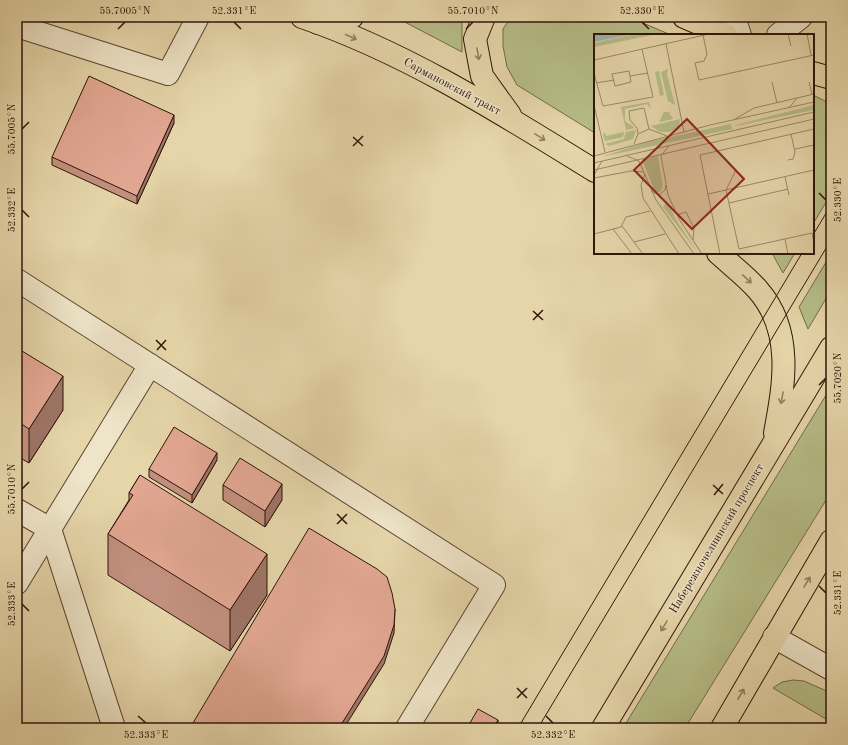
<svg xmlns="http://www.w3.org/2000/svg" width="848" height="745" font-family="'Old Standard TT',serif">
	<style>
		.green { fill: #b6bd87; stroke: #726948 }
		.lines { fill: none; stroke-linecap: round; stroke-linejoin: round }
		.minor-casing { stroke: #5c4531; stroke-width: 24 }
		.major-casing { stroke: #2f1509; stroke-width: 24 }
		.minor { stroke: #eee4c7; stroke-width: 22 }
		.major { stroke: #e5d5a9; stroke-width: 22 }
		.tram { stroke: #2f1509; stroke-width: 1 }
		.wall { fill: #c2907e; stroke: #2f1509 }
		.shaded-wall { fill: #9e7566; stroke: #2f1509 }
		.building { fill: #e2a792; stroke: #2f1509 }
		.oneway { stroke: #937f61 }
		.ticks { fill: none; stroke: #2f1509; stroke-width: 1.5 }
		.labels { text-anchor: middle; dominant-baseline: central; stroke-width: 3; stroke-linejoin: round; paint-order: stroke }
		.street-label { font-size: 12px; fill: #2f1509; stroke: #eee4c7 }
		.inset-road { fill: none; stroke: #9c8869; stroke-width: 1 }
		.view { fill: #8f2418; fill-opacity: 0.15; stroke: #8f2418; stroke-width: 2 }
		.inset-edge { fill: none; stroke: #2f1509; stroke-width: 2 }
		.neatline { fill: none; stroke: #2f1509; stroke-width: 1.5 }
		.ticks-label { font-size: 10px; text-anchor: middle; fill: #2f1509 }
	</style>
	<rect width="100%" height="100%" fill="#e5d5a9"/>
	<filter id="stains"><feTurbulence type="fractalNoise" baseFrequency=".005" numOctaves="4"/><feColorMatrix values="0 0 0 0 .2 0 0 0 0 .09 0 0 0 0 .02 0 0 0 .5 -.17"/></filter>
	<radialGradient id="worn" r=".72"><stop offset=".6" stop-color="#630" stop-opacity="0"/><stop offset="1" stop-color="#630" stop-opacity=".3"/></radialGradient>
	<g class="green">
		<polygon points="401,17 464,17 462,23 462,52 399,19"/>
		<polygon points="511,17 629,17 671,35 595,35 595,133 517,85 507,67 503,46 503,29"/>
		<polygon points="813,95 831,104 831,194 813,224"/>
		<polygon points="772,253 795,253 783,273"/>
		<polygon points="831,254 831,290 808,329 799,307"/>
		<polygon points="831,387 831,492 685,728 623,728"/>
		<polygon points="831,611 831,641 827,619"/>
		<polygon points="793,680 804,681 831,693 831,722 773,688 782,682"/>
	</g>
	<g class="lines">
		<defs>
			<g id="minor">
				<polyline points="734,17 740,35"/>
				<polyline points="17,26 168,74 198,17"/>
				<polyline points="778,35 801,17"/>
				<polyline points="17,280 494,585 407,728"/>
				<polyline points="17,510 50,529 114,728"/>
				<polyline points="17,583 150,365"/>
				<polyline points="774,637 831,669"/>
			</g>
			<g id="major">
				<path d="M302,17C407,53 501,113 595,171"/>
				<polyline points="484,17 475,39 482,76 510,115"/>
				<polyline points="684,17 726,35"/>
				<polyline points="318,23 352,17"/>
				<polyline points="813,73 831,78"/>
				<path d="M718,253C731,265 747,277 758,290C794,331 784,385 775,433"/>
				<polyline points="603,728 831,348"/>
				<polyline points="722,728 831,541"/>
			</g>
		</defs>
		<use href="#minor" class="minor-casing"/>
		<use href="#major" class="major-casing"/>
		<use href="#minor" class="minor"/>
		<use href="#major" class="major"/>
		<g class="tram">
			<polyline points="813,235 831,205"/>
			<polyline points="518,728 802,253"/>
			<polyline points="538,728 831,240"/>
		</g>
	</g>
	<g class="wall">
		<polygon points="174,123 137,204 52,165 52,157"/>
		<polygon points="17,348 63,410 29,463 17,456"/>
		<polygon points="217,460 192,503 149,477 149,469"/>
		<polygon points="140,475 267,595 230,651 108,575 108,534 129,500 129,493"/>
		<polygon points="223,485 282,500 265,527 223,500"/>
	</g>
	<g class="shaded-wall">
		<polygon points="174,115 174,123 137,204 137,196"/>
		<polygon points="63,376 63,410 29,463 29,429"/>
		<polygon points="217,453 217,460 192,503 192,495"/>
		<polygon points="282,484 282,500 265,527 265,511"/>
		<polygon points="267,554 267,595 230,651 230,610"/>
		<polygon points="395,609 394,633 384,664 344,728 339,728"/>
		<polygon points="498,720 498,728 493,728"/>
	</g>
	<g class="building">
		<polygon points="89,76 174,115 137,196 52,157"/>
		<polygon points="17,348 63,376 29,429 17,421"/>
		<polygon points="174,427 217,453 192,495 149,469"/>
		<polygon points="240,458 282,484 265,511 223,485"/>
		<polygon points="140,475 267,554 230,610 108,534 133,495 129,493"/>
		<polygon points="309,528 377,569 387,577 392,593 395,609 394,625 384,656 339,728 190,728"/>
		<polygon points="478,709 498,720 493,728 467,728"/>
		<polygon points="114,725 119,728 112,728"/>
	</g>
	<defs><path id="oneway-shaft" d="M-6 0H5M1.5-3L5.5 0L1.5 3" fill="none" stroke-width="1.6" stroke-linecap="round" stroke-linejoin="round"/></defs>
	<g class="oneway">
		<use href="#oneway-shaft" transform="translate(351 37) rotate(24)"/>
		<use href="#oneway-shaft" transform="translate(478 54) rotate(80)"/>
		<use href="#oneway-shaft" transform="translate(540 137) rotate(32)"/>
		<use href="#oneway-shaft" transform="translate(747 279) rotate(43)"/>
		<use href="#oneway-shaft" transform="translate(782 398) rotate(101)"/>
		<use href="#oneway-shaft" transform="translate(807 582) rotate(-59)"/>
		<use href="#oneway-shaft" transform="translate(664 626) rotate(121)"/>
		<use href="#oneway-shaft" transform="translate(741 694) rotate(-60)"/>
	</g>
	<path class="ticks" d="M234,22L241,29M642,22L649,29M118,29L125,22M466,29L473,22M22,129L29,122M353,137L363,146M353,146L363,136M819,193L826,200M22,210L29,217M533,311L543,320M533,320L543,310M156,340L166,350M157,350L166,340M819,385L826,378M713,485L723,494M22,489L29,482M714,495L723,484M337,514L347,524M337,524L347,514M819,586L826,593M22,604L29,611M517,688L527,698M517,698L527,688M138,716L146,723M546,716L553,723"/>
	<g class="labels">
		<g class="street-label">
			<text transform="translate(452 87) rotate(28)">Сармановский тракт</text>
			<text transform="translate(717 539) rotate(-59)">Набережночелнинский проспект</text>
		</g>
	</g>
	<g transform="translate(594 34)">
		<rect width="220" height="220" fill="#e5d5a9"/>
		<path d="M41,0H63L0,13V9ZM74,35L73,40L81,71L74,67L67,38ZM65,37L70,61L66,62L61,38ZM55,68L57,75L53,70L31,75V87L41,94L32,96L27,73ZM220,71V76L141,92L142,91ZM70,78H75L79,85L65,88ZM86,85L85,95L75,98H66L57,92ZM137,90L138,95L7,123L53,108ZM42,96L39,105L15,112L11,110L30,105L32,98ZM11,98L12,102L30,98L29,103L11,107L9,101ZM64,122L69,153L66,158H61L48,125ZM71,170H74L84,189L105,220L69,173Z" fill="#b6bd87"/>
		<path d="M0,0H39L0,8Z" fill="#9bb6b4"/>
		<path class="inset-road" d="M194,0L197,12M213,0L217,21M109,1L113,20L110,27L101,29L105,46L220,21M72,10L90,98M0,26L115,0M35,37L37,48L21,52L18,40ZM0,39L9,72L59,63L48,15M36,42L54,39M178,48L183,69M215,48L218,60M2,49L20,46M0,71L11,118M195,74L203,64L220,60M141,85L160,74L203,64M44,100L55,95L73,102M40,110L44,100L43,94L36,86L35,77L50,74L55,95M75,112L67,122L74,161L85,185L108,220M201,115L220,111M0,122L116,91L220,68M33,122L45,127L62,166L100,220M194,126L199,125L201,118L197,100M0,129L220,78M0,136L220,85M142,136L132,156L145,215L218,199L220,208M51,140L47,151L49,164L85,220M0,141L8,127M191,143L195,161M0,144L37,137L50,138M57,157L65,161L71,156L72,151M114,160L220,136M135,169L194,155M83,181L92,178L100,194L99,206M28,192L49,220M19,195L38,220M0,200L27,193L32,183L56,177M191,205L194,220M40,208L71,200M126,220L106,121L220,95"/>
		<path class="view" d="M93,85L150,145L98,195L40,136Z"/>
		<rect width="220" height="220" class="inset-edge"/>
	</g>
	<rect width="848" height="745" fill="none" stroke="#e5d5a9" stroke-width="44"/>
	<rect x="22" y="22" width="804" height="701" class="neatline"/>
	<g class="ticks-label">
		<text x="125" y="14">55.7005°N</text>
		<text x="234" y="14">52.331°E</text>
		<text x="473" y="14">55.7010°N</text>
		<text x="642" y="14">52.330°E</text>
		<text transform="translate(11 129) rotate(-90)" y="4">55.7005°N</text>
		<text transform="translate(837 200) rotate(-90)" y="4">52.330°E</text>
		<text transform="translate(11 210) rotate(-90)" y="4">52.332°E</text>
		<text transform="translate(837 378) rotate(-90)" y="4">55.7020°N</text>
		<text transform="translate(11 489) rotate(-90)" y="4">55.7010°N</text>
		<text transform="translate(837 593) rotate(-90)" y="4">52.331°E</text>
		<text transform="translate(11 604) rotate(-90)" y="4">52.333°E</text>
		<text x="146" y="738">52.333°E</text>
		<text x="553" y="738">52.332°E</text>
	</g>
	<rect width="100%" height="100%" filter="url(#stains)"/>
	<rect width="100%" height="100%" fill="url(#worn)"/>
</svg>
